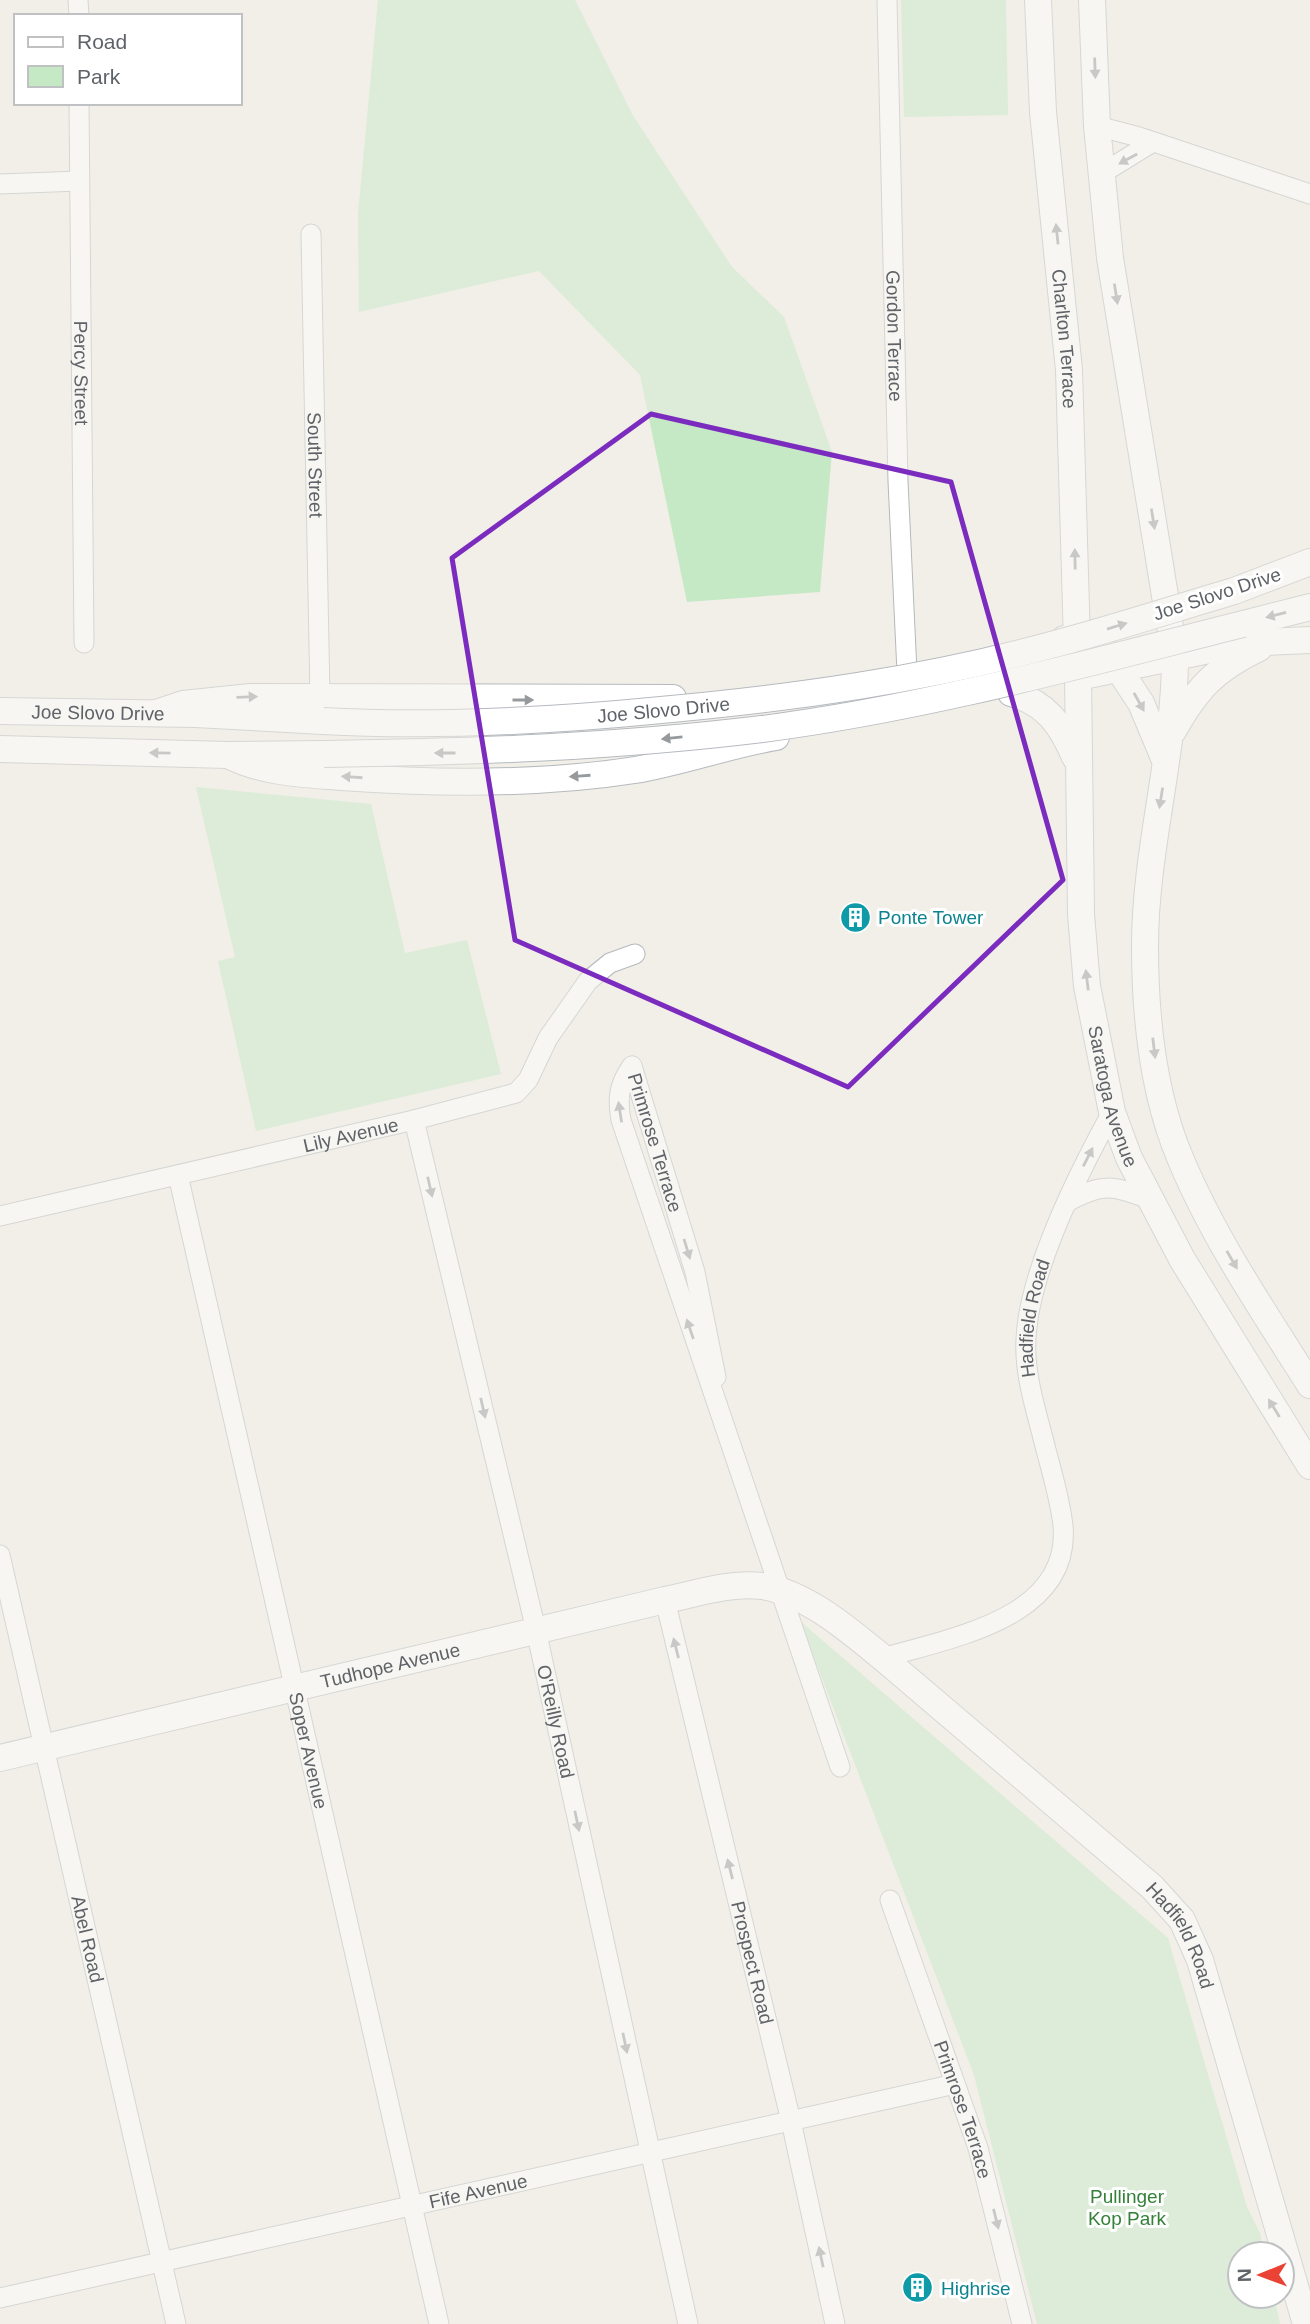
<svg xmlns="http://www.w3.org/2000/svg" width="1310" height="2324" font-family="Arial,sans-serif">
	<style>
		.green { fill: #c5e8c5 }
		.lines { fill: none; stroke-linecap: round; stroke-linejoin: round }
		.street-casing { stroke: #b5b8bc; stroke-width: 21 }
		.secondary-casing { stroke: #b6babf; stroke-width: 28 }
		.street { stroke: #fff; stroke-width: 19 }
		.secondary { stroke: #fff; stroke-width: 26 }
		.secondary-bridge-casing { stroke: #b6babf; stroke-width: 28; stroke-linecap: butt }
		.secondary-bridge { stroke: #fff; stroke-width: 26 }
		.oneway { fill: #979a9d }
		.marked { fill: none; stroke: #7b2cbf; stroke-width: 5; stroke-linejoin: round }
		.labels { text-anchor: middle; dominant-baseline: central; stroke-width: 6; stroke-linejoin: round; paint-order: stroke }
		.street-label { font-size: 19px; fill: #5f6368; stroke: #fff }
		.culture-label { font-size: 19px; fill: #0d838f; stroke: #fff; text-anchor: start }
		.park-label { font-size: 19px; fill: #348238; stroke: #fff }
	</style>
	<rect width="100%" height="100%" fill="#f1efe8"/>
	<g class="green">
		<polygon points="378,0 575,0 632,114 732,267 784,317 832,452 820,592 687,602 640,375 539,271 359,312 358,214"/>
		<polygon points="901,0 1006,0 1008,115 904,117"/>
		<polygon points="196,787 371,804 405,953 467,940 501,1074 256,1131 218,961 235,957"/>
		<polygon points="800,1621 1168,1938 1247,2207 1260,2233 1264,2254 1240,2254 1240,2296 1274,2296 1280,2324 1037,2324 974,2075"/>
	</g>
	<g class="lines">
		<defs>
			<g id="street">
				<polyline points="78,0 79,16"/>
				<path id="s1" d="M887,0L898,481L907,672"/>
				<path id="s2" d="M79,103L84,643"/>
				<polyline points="1097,126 1139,137 1310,194"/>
				<polyline points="1101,174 1153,142"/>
				<polyline points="0,184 79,181"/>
				<path id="s3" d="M311,234L320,697"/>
				<path d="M632,1066C619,1084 617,1098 621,1120L840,1767"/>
				<path id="s4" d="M632,1066L695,1272L716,1377"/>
				<path id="s5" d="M414,1120L536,1630L688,2324"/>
				<path id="s6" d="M178,1175L439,2324"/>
				<path d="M1067,1202C1103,1183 1111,1185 1149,1199"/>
				<path id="s7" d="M0,1216L414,1120L516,1093L528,1080L548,1038L588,981L610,963L635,954"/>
				<path id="s8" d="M0,1555L176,2324"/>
				<path id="s9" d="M665,1600L791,2121L835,2324"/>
				<path id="s10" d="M883,1658C949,1638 1071,1619 1063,1526C1060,1497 1050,1467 1043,1438C1035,1407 1024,1372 1026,1339C1029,1271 1079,1172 1112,1112"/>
				<path id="s11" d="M890,1900L978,2148L1022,2324"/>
				<path id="s12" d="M0,2298L955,2084"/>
			</g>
			<g id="secondary">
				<path id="s13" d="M1038,0L1043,112L1069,370L1078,676L1081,914L1087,986L1112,1112L1129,1158L1182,1259L1310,1466"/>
				<path d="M1092,0L1097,126L1110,258L1175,657C1175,754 1145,849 1145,946C1145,1016 1153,1095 1181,1160C1214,1239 1264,1312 1310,1385"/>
				<polyline points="1234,591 1310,562"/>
				<polyline points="1243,624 1310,607"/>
				<polyline points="1064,639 1077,637 1106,652 1114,662 1141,703 1164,758"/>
				<polyline points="1088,675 1243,643 1310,640"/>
				<path d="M1011,693C1046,703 1061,724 1075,757"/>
				<path id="s14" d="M0,711L195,714L323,721"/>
				<polyline points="156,713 183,704 251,697 673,698"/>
				<path d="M1173,731C1197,688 1215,669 1259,648"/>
				<polyline points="0,749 228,755 324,754"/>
				<path d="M228,755C263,773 304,774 342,777C439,784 539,785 635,770C683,762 728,745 776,737"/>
				<path id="s15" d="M0,1758L665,1600C695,1594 731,1582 762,1586C806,1593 849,1630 883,1658L1152,1887L1182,1920L1200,1960L1306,2324"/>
			</g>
		</defs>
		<use href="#street" class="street-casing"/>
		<use href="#secondary" class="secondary-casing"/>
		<use href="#street" class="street"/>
		<use href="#secondary" class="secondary"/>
		<defs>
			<g id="secondary-bridge">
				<path id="s16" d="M323,721C435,727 549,721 661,710C792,698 923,680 1051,645C1112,629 1173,609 1234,591"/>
				<path d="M324,754C472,752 614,747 762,729C925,708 1084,664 1243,624"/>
			</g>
		</defs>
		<use href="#secondary-bridge" class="secondary-bridge-casing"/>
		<use href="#secondary-bridge" class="secondary-bridge"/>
	</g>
	<defs><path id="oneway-solid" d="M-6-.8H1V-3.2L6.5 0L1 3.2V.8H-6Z" transform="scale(1.75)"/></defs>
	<g class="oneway">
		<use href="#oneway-solid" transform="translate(1095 68) rotate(88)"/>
		<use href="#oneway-solid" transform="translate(1128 159) rotate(151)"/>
		<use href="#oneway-solid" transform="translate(1057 234) rotate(-96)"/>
		<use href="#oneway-solid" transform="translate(1116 294) rotate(81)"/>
		<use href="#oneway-solid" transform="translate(1153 519) rotate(81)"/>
		<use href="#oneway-solid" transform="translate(1075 559) rotate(-91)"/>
		<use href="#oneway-solid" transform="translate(1276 615) rotate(166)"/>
		<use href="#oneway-solid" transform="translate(1117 626) rotate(-17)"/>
		<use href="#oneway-solid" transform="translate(247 697) rotate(-2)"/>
		<use href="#oneway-solid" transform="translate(523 700)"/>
		<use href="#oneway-solid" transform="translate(1139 702) rotate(61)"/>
		<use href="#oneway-solid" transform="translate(672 738) rotate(174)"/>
		<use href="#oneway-solid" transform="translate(160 753) rotate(-179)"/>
		<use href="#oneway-solid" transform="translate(445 753) rotate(180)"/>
		<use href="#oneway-solid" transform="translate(580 776) rotate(176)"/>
		<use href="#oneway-solid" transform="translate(352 777) rotate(-176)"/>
		<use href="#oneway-solid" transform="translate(1161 798) rotate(99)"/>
		<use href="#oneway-solid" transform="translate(1087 980) rotate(-97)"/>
		<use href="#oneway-solid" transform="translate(1154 1048) rotate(83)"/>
		<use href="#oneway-solid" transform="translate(620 1112) rotate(-99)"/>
		<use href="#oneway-solid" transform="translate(1088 1157) rotate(-63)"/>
		<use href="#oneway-solid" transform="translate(430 1187) rotate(77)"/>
		<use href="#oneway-solid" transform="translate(687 1249) rotate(73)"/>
		<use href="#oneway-solid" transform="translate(1232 1260) rotate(60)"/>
		<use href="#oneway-solid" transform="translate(690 1329) rotate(-109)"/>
		<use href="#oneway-solid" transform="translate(483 1408) rotate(77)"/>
		<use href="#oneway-solid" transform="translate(1274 1408) rotate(-122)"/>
		<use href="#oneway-solid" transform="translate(676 1648) rotate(-104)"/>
		<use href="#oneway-solid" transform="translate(577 1821) rotate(78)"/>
		<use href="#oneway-solid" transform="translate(730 1869) rotate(-104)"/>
		<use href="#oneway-solid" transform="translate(625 2043) rotate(78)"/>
		<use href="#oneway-solid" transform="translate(996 2219) rotate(76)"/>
		<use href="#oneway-solid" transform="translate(821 2257) rotate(-102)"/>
	</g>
	<path d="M0 0H1310V2324H0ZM651,414L951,482L1063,880L848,1087L515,940L452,558Z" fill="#f1efe8" fill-opacity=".55" fill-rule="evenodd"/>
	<path class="marked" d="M651,414L951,482L1063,880L848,1087L515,940L452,558Z"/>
	<defs>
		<symbol id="building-disc" viewBox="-11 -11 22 22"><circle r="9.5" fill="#0f9aa8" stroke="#fff"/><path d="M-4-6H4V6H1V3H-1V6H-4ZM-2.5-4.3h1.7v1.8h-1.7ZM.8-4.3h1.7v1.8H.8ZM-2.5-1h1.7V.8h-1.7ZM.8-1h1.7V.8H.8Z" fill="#fff"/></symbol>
	</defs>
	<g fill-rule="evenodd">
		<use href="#building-disc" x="838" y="900" width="35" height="35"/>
		<use href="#building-disc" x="900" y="2270" width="35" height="35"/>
	</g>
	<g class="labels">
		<g class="street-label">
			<text stroke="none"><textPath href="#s1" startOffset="336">Gordon Terrace</textPath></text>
			<text stroke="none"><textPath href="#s13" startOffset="340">Charlton Terrace</textPath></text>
			<text stroke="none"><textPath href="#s2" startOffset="270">Percy Street</textPath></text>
			<text stroke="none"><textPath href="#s3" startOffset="231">South Street</textPath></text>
			<text transform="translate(1217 594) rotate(-18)">Joe Slovo Drive</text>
			<text stroke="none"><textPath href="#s16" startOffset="341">Joe Slovo Drive</textPath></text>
			<text stroke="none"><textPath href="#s14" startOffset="98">Joe Slovo Drive</textPath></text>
			<text stroke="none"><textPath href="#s13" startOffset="1101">Saratoga Avenue</textPath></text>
			<text stroke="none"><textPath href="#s7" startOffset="360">Lily Avenue</textPath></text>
			<text stroke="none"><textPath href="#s4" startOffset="80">Primrose Terrace</textPath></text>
			<text stroke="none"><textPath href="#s10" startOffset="457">Hadfield Road</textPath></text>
			<text stroke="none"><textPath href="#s15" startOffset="401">Tudhope Avenue</textPath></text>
			<text stroke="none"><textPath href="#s5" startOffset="618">O'Reilly Road</textPath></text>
			<text stroke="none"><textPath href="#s6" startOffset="590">Soper Avenue</textPath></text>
			<text stroke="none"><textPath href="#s15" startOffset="1335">Hadfield Road</textPath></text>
			<text stroke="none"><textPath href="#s8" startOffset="394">Abel Road</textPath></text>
			<text stroke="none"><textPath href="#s9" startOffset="373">Prospect Road</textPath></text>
			<text stroke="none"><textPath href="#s11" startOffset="222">Primrose Terrace</textPath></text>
			<text stroke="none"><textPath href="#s12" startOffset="490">Fife Avenue</textPath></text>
		</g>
		<g class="culture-label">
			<text x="878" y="917">Ponte Tower</text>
			<text x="941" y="2288">Highrise</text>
		</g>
		<g class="park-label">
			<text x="1127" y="2196">Pullinger<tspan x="1127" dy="22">Kop Park</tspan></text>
		</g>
	</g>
	<rect x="14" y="14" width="228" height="91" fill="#ffffff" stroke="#bfc1c3" stroke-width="2"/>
	<rect x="28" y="37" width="35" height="10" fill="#ffffff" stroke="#bfc1c3" stroke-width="2"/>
	<text x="77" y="49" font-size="21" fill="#5f6368">Road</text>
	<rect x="28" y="66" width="35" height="21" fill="#c5e8c5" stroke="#bfc1c3" stroke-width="2"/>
	<text x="77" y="84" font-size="21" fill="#5f6368">Park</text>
	<g transform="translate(1261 2275) rotate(269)"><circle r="33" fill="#ffffff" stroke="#bfc1c3" stroke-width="2"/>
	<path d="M0-5L12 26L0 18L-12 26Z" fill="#ea4335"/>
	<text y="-10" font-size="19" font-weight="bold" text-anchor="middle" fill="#5f6368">N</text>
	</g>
</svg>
